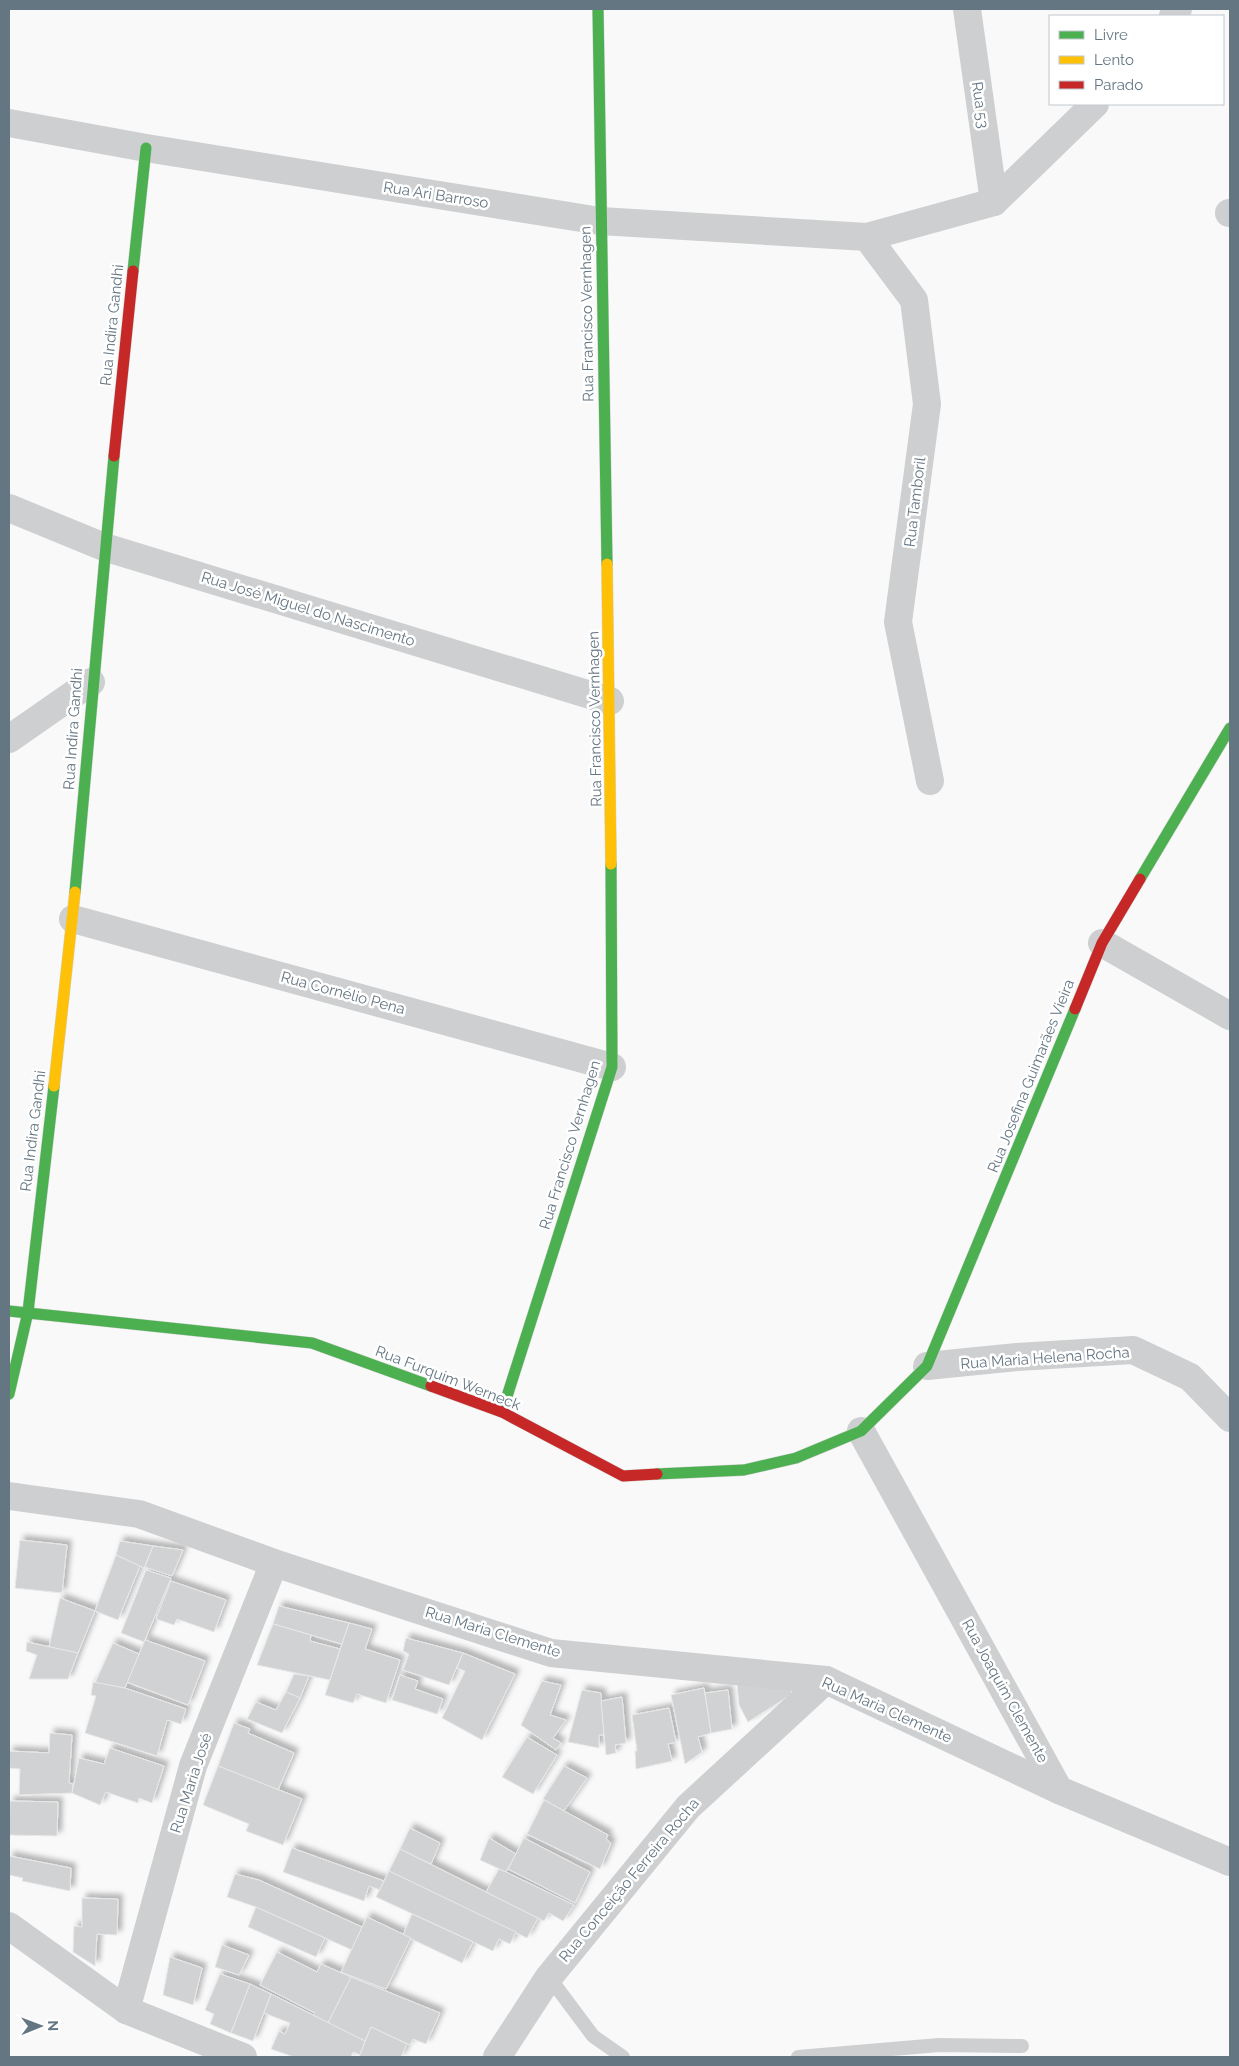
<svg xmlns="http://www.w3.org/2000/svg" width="1239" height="2066" font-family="Raleway,sans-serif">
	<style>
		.building { fill: #d0d2d3; stroke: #e8e8e8; filter: url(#shadow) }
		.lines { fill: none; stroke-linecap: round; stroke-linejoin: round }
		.fast-casing { stroke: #d5d6d7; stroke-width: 12 }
		.slow-casing { stroke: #d5d6d7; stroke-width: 12 }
		.jam-casing { stroke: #d5d6d7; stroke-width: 12 }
		.lane { stroke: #cecfd0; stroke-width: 14 }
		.street { stroke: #cecfd0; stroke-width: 28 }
		.fast { stroke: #4caf50; stroke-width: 11 }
		.slow { stroke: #ffc107; stroke-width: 11 }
		.jam { stroke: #c62828; stroke-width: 11 }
		.labels { text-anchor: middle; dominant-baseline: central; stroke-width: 5; stroke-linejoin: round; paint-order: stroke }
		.street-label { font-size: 15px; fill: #657683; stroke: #fff }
	</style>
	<defs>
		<filter id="shadow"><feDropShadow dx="4.5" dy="-4.5" stdDeviation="2.5" flood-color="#0004"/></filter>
	</defs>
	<rect width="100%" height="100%" fill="#f9f9f9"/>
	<g class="building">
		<polygon points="20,1540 67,1545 62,1593 15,1588"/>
		<polygon points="120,1541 153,1546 144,1568 116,1555"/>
		<polygon points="153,1546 183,1550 172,1576 145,1567"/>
		<polygon points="116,1555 140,1566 118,1620 95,1611"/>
		<polygon points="146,1570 171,1578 144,1642 121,1633"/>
		<polygon points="171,1581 226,1600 214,1632 177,1619 174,1625 156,1619"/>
		<polygon points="60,1598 95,1611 78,1653 49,1647"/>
		<polygon points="279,1606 349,1623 342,1644 273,1624"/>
		<polygon points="349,1623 372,1629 365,1649 400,1660 386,1703 357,1694 353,1703 325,1695"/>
		<polygon points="273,1624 311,1635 310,1641 340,1649 330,1680 257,1665"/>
		<polygon points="406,1638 463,1653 449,1685 403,1670 409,1654 403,1651"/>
		<polygon points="145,1640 205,1661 188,1705 127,1682"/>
		<polygon points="27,1642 78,1653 68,1679 29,1679 37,1655 26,1651"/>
		<polygon points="113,1643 139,1654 125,1688 95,1683"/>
		<polygon points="463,1653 515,1674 482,1740 442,1718 465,1671 457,1668"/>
		<polygon points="294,1674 309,1676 300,1698 286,1692"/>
		<polygon points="400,1675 418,1681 415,1689 443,1699 437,1714 392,1700"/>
		<polygon points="542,1681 561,1685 550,1715 566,1720 553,1738 561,1743 556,1750 521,1725"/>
		<polygon points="93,1682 125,1688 186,1709 181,1724 167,1720 157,1756 85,1733 96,1696 91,1695"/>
		<polygon points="737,1684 790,1686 792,1694 748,1722 739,1705"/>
		<polygon points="704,1688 711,1733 698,1737 702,1752 685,1764 671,1695"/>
		<polygon points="582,1690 601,1693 604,1735 599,1735 599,1748 568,1742"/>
		<polygon points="728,1690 732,1729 711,1733 705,1693"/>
		<polygon points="286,1692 300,1698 282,1733 247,1719 256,1702 276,1710"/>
		<polygon points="622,1697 626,1743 615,1745 616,1753 606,1755 601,1701"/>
		<polygon points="669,1708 676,1742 668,1744 672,1761 636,1769 635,1751 637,1751 632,1715"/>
		<polygon points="234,1723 250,1729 248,1733 294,1753 278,1790 218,1766"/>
		<polygon points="50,1733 72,1735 69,1783 73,1784 72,1793 19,1795 20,1769 9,1768 9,1751 49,1753"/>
		<polygon points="527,1737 557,1755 533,1794 502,1777"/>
		<polygon points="110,1748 164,1766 152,1803 139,1798 138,1803 106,1792 100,1805 72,1793 79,1758 104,1764"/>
		<polygon points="218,1766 302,1799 283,1845 246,1831 249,1824 203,1805"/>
		<polygon points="564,1766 587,1778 564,1811 543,1799"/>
		<polygon points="544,1800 608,1835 606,1839 611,1843 600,1869 527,1834"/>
		<polygon points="10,1801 58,1802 57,1836 9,1835"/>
		<polygon points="410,1828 440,1843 431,1864 400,1849"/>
		<polygon points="489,1838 516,1854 506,1872 480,1860"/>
		<polygon points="524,1838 590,1872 575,1903 508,1869"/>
		<polygon points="292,1848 384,1881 380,1890 369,1886 364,1901 283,1872"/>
		<polygon points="400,1849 538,1918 527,1938 389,1871"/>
		<polygon points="9,1856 71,1868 70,1891 22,1881 23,1878 9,1875"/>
		<polygon points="499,1869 506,1872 574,1905 563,1921 549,1913 544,1921 486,1892"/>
		<polygon points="389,1871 516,1932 510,1944 499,1939 493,1951 376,1897"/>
		<polygon points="235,1874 259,1880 362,1927 352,1950 256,1907 227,1897"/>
		<polygon points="82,1898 118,1899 117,1935 97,1934 95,1966 73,1952 74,1926 82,1927"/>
		<polygon points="256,1907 325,1938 316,1957 248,1927"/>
		<polygon points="412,1914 473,1942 462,1963 403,1935"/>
		<polygon points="367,1917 411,1938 386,1989 341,1972"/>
		<polygon points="222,1945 249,1955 239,1975 215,1967"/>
		<polygon points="277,1952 317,1972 321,1964 351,1977 328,2023 313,2015 315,2013 260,1985"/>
		<polygon points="170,1957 202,1968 193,2005 163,1995"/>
		<polygon points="220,1974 250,1984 231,2033 210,2024 214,2014 205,2010"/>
		<polygon points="351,1977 440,2013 426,2044 413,2039 410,2045 371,2027 365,2041 328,2023"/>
		<polygon points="250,1984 271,1994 253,2041 231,2033"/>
		<polygon points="271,1994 365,2041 360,2055 353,2052 351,2057 294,2057 271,2049 279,2031 285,2034 290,2023 264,2013"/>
		<polygon points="371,2027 407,2044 401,2057 359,2057"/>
	</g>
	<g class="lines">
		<defs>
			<g id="fast">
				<polyline points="598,9 607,564"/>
				<polyline points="133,271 146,148"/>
				<polyline points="1140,879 1230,728"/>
				<polyline points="75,892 114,456"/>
				<polyline points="9,1311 312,1343 431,1386"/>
				<polyline points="9,1394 28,1312 54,1086"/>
				<polyline points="502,1412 612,1067 611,864"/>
				<polyline points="657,1474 744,1470 796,1458 861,1431 927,1366 1075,1009"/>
			</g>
			<g id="slow">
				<polyline points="607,564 611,864"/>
				<polyline points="54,1086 75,892"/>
			</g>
			<g id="jam">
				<polyline points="114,456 133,271"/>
				<polyline points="1075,1009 1102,943 1140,879"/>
				<polyline points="431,1386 502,1412 623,1476 657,1474"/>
			</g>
		</defs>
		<use href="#fast" class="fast-casing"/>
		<use href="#slow" class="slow-casing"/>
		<use href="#jam" class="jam-casing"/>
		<g class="lane">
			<polyline points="549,1977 593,2036 623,2057"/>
			<polyline points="798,2057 939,2045 1022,2046"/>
		</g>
		<g class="street">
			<polyline points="967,9 994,202"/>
			<polyline points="1173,16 1178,9"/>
			<polyline points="9,123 146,148 600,221 867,237 994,202 1095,104"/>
			<polyline points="1229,213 1230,213"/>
			<polyline points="867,237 914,300 927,404 898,622 930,781"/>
			<polyline points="9,508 104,547 610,701"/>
			<polyline points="9,739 91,682"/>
			<polyline points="73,919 612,1067"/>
			<polyline points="1102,943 1230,1016"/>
			<polyline points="927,1366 1017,1357 1133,1350 1190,1377 1230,1418"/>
			<polyline points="861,1431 1059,1790 1230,1862"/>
			<polyline points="9,1496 139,1514 274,1563 551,1653 826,1680 1059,1790"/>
			<polyline points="9,1926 126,2010 243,2057"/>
			<polyline points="126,2010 193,1766 274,1563"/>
			<polyline points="497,2057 549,1977 688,1807 826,1680"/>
		</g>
		<use href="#fast" class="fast"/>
		<use href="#slow" class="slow"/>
		<use href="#jam" class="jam"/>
	</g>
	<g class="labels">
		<g class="street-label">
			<text transform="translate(980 105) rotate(82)">Rua 53</text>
			<text transform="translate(436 195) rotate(9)">Rua Ari Barroso</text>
			<text transform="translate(587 314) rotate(-91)">Rua Francisco Vernhagen</text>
			<text transform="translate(112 325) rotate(-84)">Rua Indira Gandhi</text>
			<text transform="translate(915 502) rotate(-83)">Rua Tamboril</text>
			<text transform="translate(308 609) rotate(17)">Rua José Miguel do Nascimento</text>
			<text transform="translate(595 719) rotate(-91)">Rua Francisco Vernhagen</text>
			<text transform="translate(73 729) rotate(-86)">Rua Indira Gandhi</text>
			<text transform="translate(343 993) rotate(15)">Rua Cornélio Pena</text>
			<text transform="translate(1031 1076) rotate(-68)">Rua Josefina Guimarães Vieira</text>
			<text transform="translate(33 1131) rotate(-83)">Rua Indira Gandhi</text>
			<text transform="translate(570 1145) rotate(-73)">Rua Francisco Vernhagen</text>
			<text transform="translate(1045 1358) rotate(-4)">Rua Maria Helena Rocha</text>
			<text transform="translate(448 1378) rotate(21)">Rua Furquim Werneck</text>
			<text transform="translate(493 1632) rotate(17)">Rua Maria Clemente</text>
			<text transform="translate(1005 1691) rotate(61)">Rua Joaquim Clemente</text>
			<text transform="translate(887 1710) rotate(24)">Rua Maria Clemente</text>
			<text transform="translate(191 1783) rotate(-72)">Rua Maria José</text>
			<text transform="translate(629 1880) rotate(-50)">Rua Conceição Ferreira Rocha</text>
		</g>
	</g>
	<rect width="1239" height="2066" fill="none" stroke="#657683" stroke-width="20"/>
	<rect x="1049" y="15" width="175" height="90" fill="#ffffff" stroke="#c1c8cd"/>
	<rect x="1059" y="31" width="25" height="8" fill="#4caf50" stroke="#c1c8cd"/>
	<text x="1094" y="40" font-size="15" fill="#657683">Livre</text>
	<rect x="1059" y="56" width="25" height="8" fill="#ffc107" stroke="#c1c8cd"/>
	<text x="1094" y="65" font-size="15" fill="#657683">Lento</text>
	<rect x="1059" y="81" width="25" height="8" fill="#c62828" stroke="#c1c8cd"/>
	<text x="1094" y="90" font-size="15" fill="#657683">Parado</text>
	<g transform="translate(40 2026) rotate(89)" stroke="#ffffff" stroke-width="4" paint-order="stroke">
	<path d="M0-4L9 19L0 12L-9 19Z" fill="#657683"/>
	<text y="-8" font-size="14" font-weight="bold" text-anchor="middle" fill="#657683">N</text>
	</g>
</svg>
